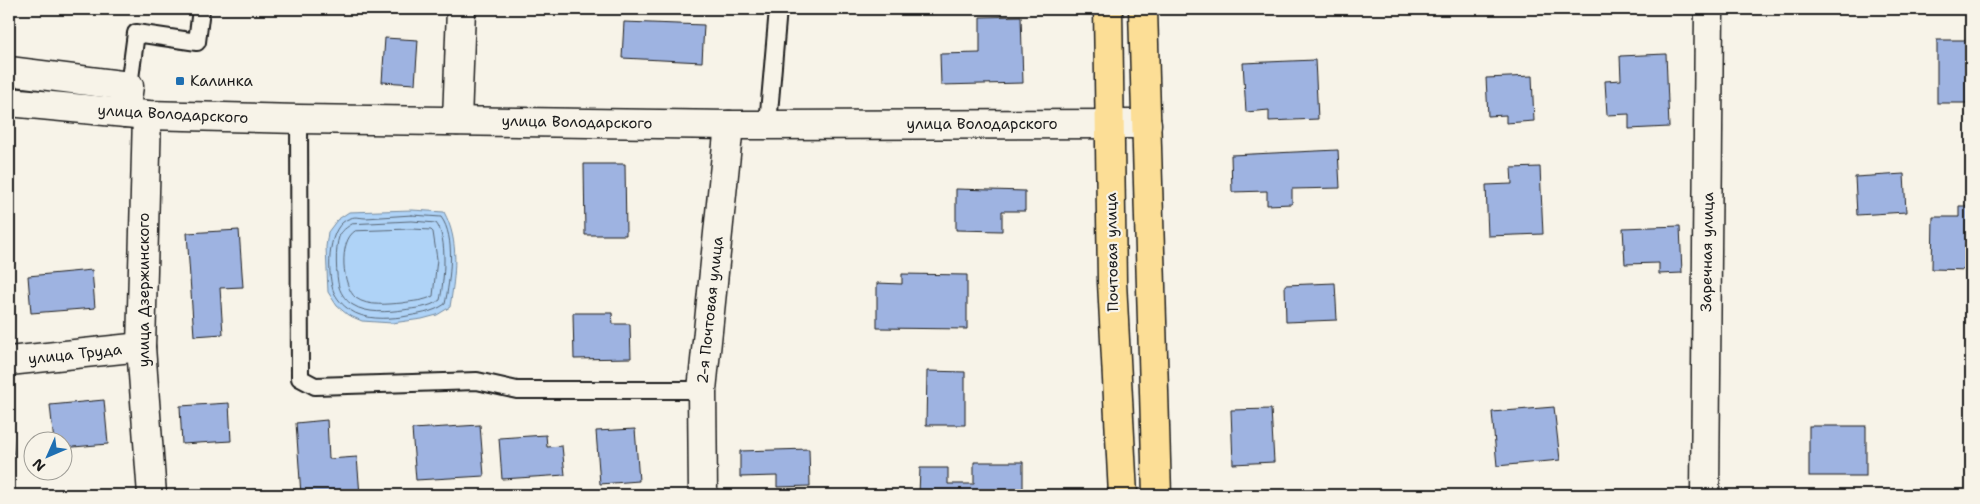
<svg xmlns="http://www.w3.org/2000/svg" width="1980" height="504" font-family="'Shantell Sans',sans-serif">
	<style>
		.water { fill: #afd3f7; stroke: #748a9f }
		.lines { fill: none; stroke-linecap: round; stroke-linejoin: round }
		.shore { stroke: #576574; stroke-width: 1 }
		.building { fill: #9eb3e1; stroke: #1c1c1c }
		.service-casing { stroke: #1c1c1c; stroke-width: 20 }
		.minor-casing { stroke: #1c1c1c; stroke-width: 31 }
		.tertiary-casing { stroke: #1c1c1c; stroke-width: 31 }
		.primary-casing { stroke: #1c1c1c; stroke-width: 31 }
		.service { stroke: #f7f3e8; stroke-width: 16 }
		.minor { stroke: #f7f3e8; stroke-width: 28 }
		.tertiary { stroke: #f7f3e8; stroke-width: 28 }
		.primary { stroke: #fcde96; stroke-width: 28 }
		.poi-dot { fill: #1f6fb2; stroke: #f7f3e8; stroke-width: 2 }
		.labels { text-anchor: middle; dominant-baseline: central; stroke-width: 4.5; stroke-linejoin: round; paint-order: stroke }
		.poi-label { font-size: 15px; fill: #1c1c1c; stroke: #f7f3e8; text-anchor: start }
		.street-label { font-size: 15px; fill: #1c1c1c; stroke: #f7f3e8 }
	</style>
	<rect width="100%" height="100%" fill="#f7f3e8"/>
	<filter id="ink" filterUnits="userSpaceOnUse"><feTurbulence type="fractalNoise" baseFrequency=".02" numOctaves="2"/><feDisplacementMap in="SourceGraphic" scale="10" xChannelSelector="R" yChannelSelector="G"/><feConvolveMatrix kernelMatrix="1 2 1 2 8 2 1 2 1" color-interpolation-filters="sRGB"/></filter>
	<g filter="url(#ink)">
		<path class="water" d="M412,210L444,212C460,242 455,275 450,307L437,315L422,319L392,323L362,321L348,315L337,306L328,292L326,247L328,232L337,220L349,212Z"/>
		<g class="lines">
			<g class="shore">
				<path d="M412,215L441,217C456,237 450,280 445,304C432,313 418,314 402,317C386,319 364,320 350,310C343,306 336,298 333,290C327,271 327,224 351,218C355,216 361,218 366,218C381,217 397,216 412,215Z"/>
				<path d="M412,221L436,223C448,237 444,282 440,300C428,308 416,308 403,310C388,312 367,314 353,305C347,302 341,294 339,287C336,277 335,247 339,237C341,231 347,227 352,224Z"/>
				<path d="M412,229L431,230L433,232L437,259L433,296C424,301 413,301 402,303C389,304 368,307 356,298C342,287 338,241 355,231Z"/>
			</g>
		</g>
		<g class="building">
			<polygon points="1021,16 1023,83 941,85 940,54 980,53 980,17"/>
			<polygon points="624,22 704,25 702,62 622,58"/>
			<polygon points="385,38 418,40 415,84 382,82"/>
			<rect x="1937" y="40" width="34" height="63"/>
			<polygon points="1666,54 1669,127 1629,129 1629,114 1607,115 1605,81 1621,80 1620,56"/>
			<polygon points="1315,60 1318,119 1269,121 1269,110 1246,112 1243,63"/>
			<polygon points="1532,76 1534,121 1506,123 1506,115 1488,116 1486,78"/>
			<polygon points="1338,150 1340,188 1292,189 1292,204 1267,205 1267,191 1232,192 1231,155"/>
			<polygon points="584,164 625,164 626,235 585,235"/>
			<polygon points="1540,167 1543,234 1488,236 1486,185 1512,184 1511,168"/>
			<polygon points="1904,174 1906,212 1857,215 1855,177"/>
			<polygon points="956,189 1025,191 1025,211 1002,211 1002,231 956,230"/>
			<polygon points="1959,206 1971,206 1971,270 1932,269 1933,217 1959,217"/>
			<polygon points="1680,226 1682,273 1659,274 1659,263 1625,264 1623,228"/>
			<polygon points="239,230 243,287 220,288 223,334 194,336 187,233"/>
			<polygon points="92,270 95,308 31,313 28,276"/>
			<polygon points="902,274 967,275 967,329 877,328 877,283 902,284"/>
			<polygon points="1335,283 1337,320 1286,322 1285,285"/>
			<polygon points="573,313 612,313 613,324 630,324 631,358 574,359"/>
			<polygon points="927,371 965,372 965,425 926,425"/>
			<polygon points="104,400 108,444 62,448 62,442 54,442 50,405"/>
			<polygon points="229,403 231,441 182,444 180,406"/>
			<polygon points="1554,407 1560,460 1497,466 1492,412"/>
			<polygon points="1271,409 1274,462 1233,464 1231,410"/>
			<polygon points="9,411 13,454 9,454"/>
			<polygon points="327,420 329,459 357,457 360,495 301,495 296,423"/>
			<polygon points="480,425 484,476 416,480 412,429"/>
			<rect x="1809" y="426" width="57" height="50"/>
			<polygon points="635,429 639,481 600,484 596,431"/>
			<polygon points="546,435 547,447 562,446 565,475 502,479 499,438"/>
			<polygon points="809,449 810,486 777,487 777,476 740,477 740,451"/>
			<polygon points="974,462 1023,462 1023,495 919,495 920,468 948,468 948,484 974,484"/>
		</g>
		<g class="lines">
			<defs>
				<g id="service">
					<polyline points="129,86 136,33 197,42 201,9"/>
					<polyline points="299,119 300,378 315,386 477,381 517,390 702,390"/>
					<polyline points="768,124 778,9"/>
				</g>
				<g id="minor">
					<polyline points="9,71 129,86 125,113"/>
					<polyline points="147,115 141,347 152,495"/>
					<polyline points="457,121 461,9"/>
					<polyline points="9,361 141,347"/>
					<polyline points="703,495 702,390 729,125"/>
					<polyline points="1705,495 1709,9"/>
				</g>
				<polyline id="tertiary" points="9,102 147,115 299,119 729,125 1147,124"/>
				<g id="primary">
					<polyline points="1108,9 1112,282 1123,495"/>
					<polyline points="1143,9 1157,495"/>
				</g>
			</defs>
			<use href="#service" class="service-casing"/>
			<use href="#minor" class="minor-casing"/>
			<use href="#tertiary" class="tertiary-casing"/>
			<use href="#primary" class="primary-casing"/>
			<use href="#service" class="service"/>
			<use href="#minor" class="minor"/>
			<use href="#tertiary" class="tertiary"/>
			<use href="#primary" class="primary"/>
		</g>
	</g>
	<rect class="poi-dot" x="175" y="76" width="10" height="10" rx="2.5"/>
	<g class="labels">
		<g class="poi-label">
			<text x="190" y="81">Калинка</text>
		</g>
		<g class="street-label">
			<text transform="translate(173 114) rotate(3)">улица Володарского</text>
			<text transform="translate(577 122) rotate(1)">улица Володарского</text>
			<text x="982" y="124">улица Володарского</text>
			<text transform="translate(1112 252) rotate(-91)">Почтовая улица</text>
			<text transform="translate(1707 252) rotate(-89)">Заречная улица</text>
			<text transform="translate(144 290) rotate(-90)">улица Дзержинского</text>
			<text transform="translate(710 310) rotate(-84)">2-я Почтовая улица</text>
			<text transform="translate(75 354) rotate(-6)">улица Труда</text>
		</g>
	</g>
	<rect width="1980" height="504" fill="none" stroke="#f7f3e8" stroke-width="30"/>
	<rect x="15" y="15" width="1950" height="474" fill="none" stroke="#1c1c1c" stroke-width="2" filter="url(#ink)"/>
	<g transform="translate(48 456) rotate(225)"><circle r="24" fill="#f7f3e8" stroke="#9f9d96"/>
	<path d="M0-4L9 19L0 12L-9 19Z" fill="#1f6fb2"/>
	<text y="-8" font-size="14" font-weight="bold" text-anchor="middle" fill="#1c1c1c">N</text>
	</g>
</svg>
